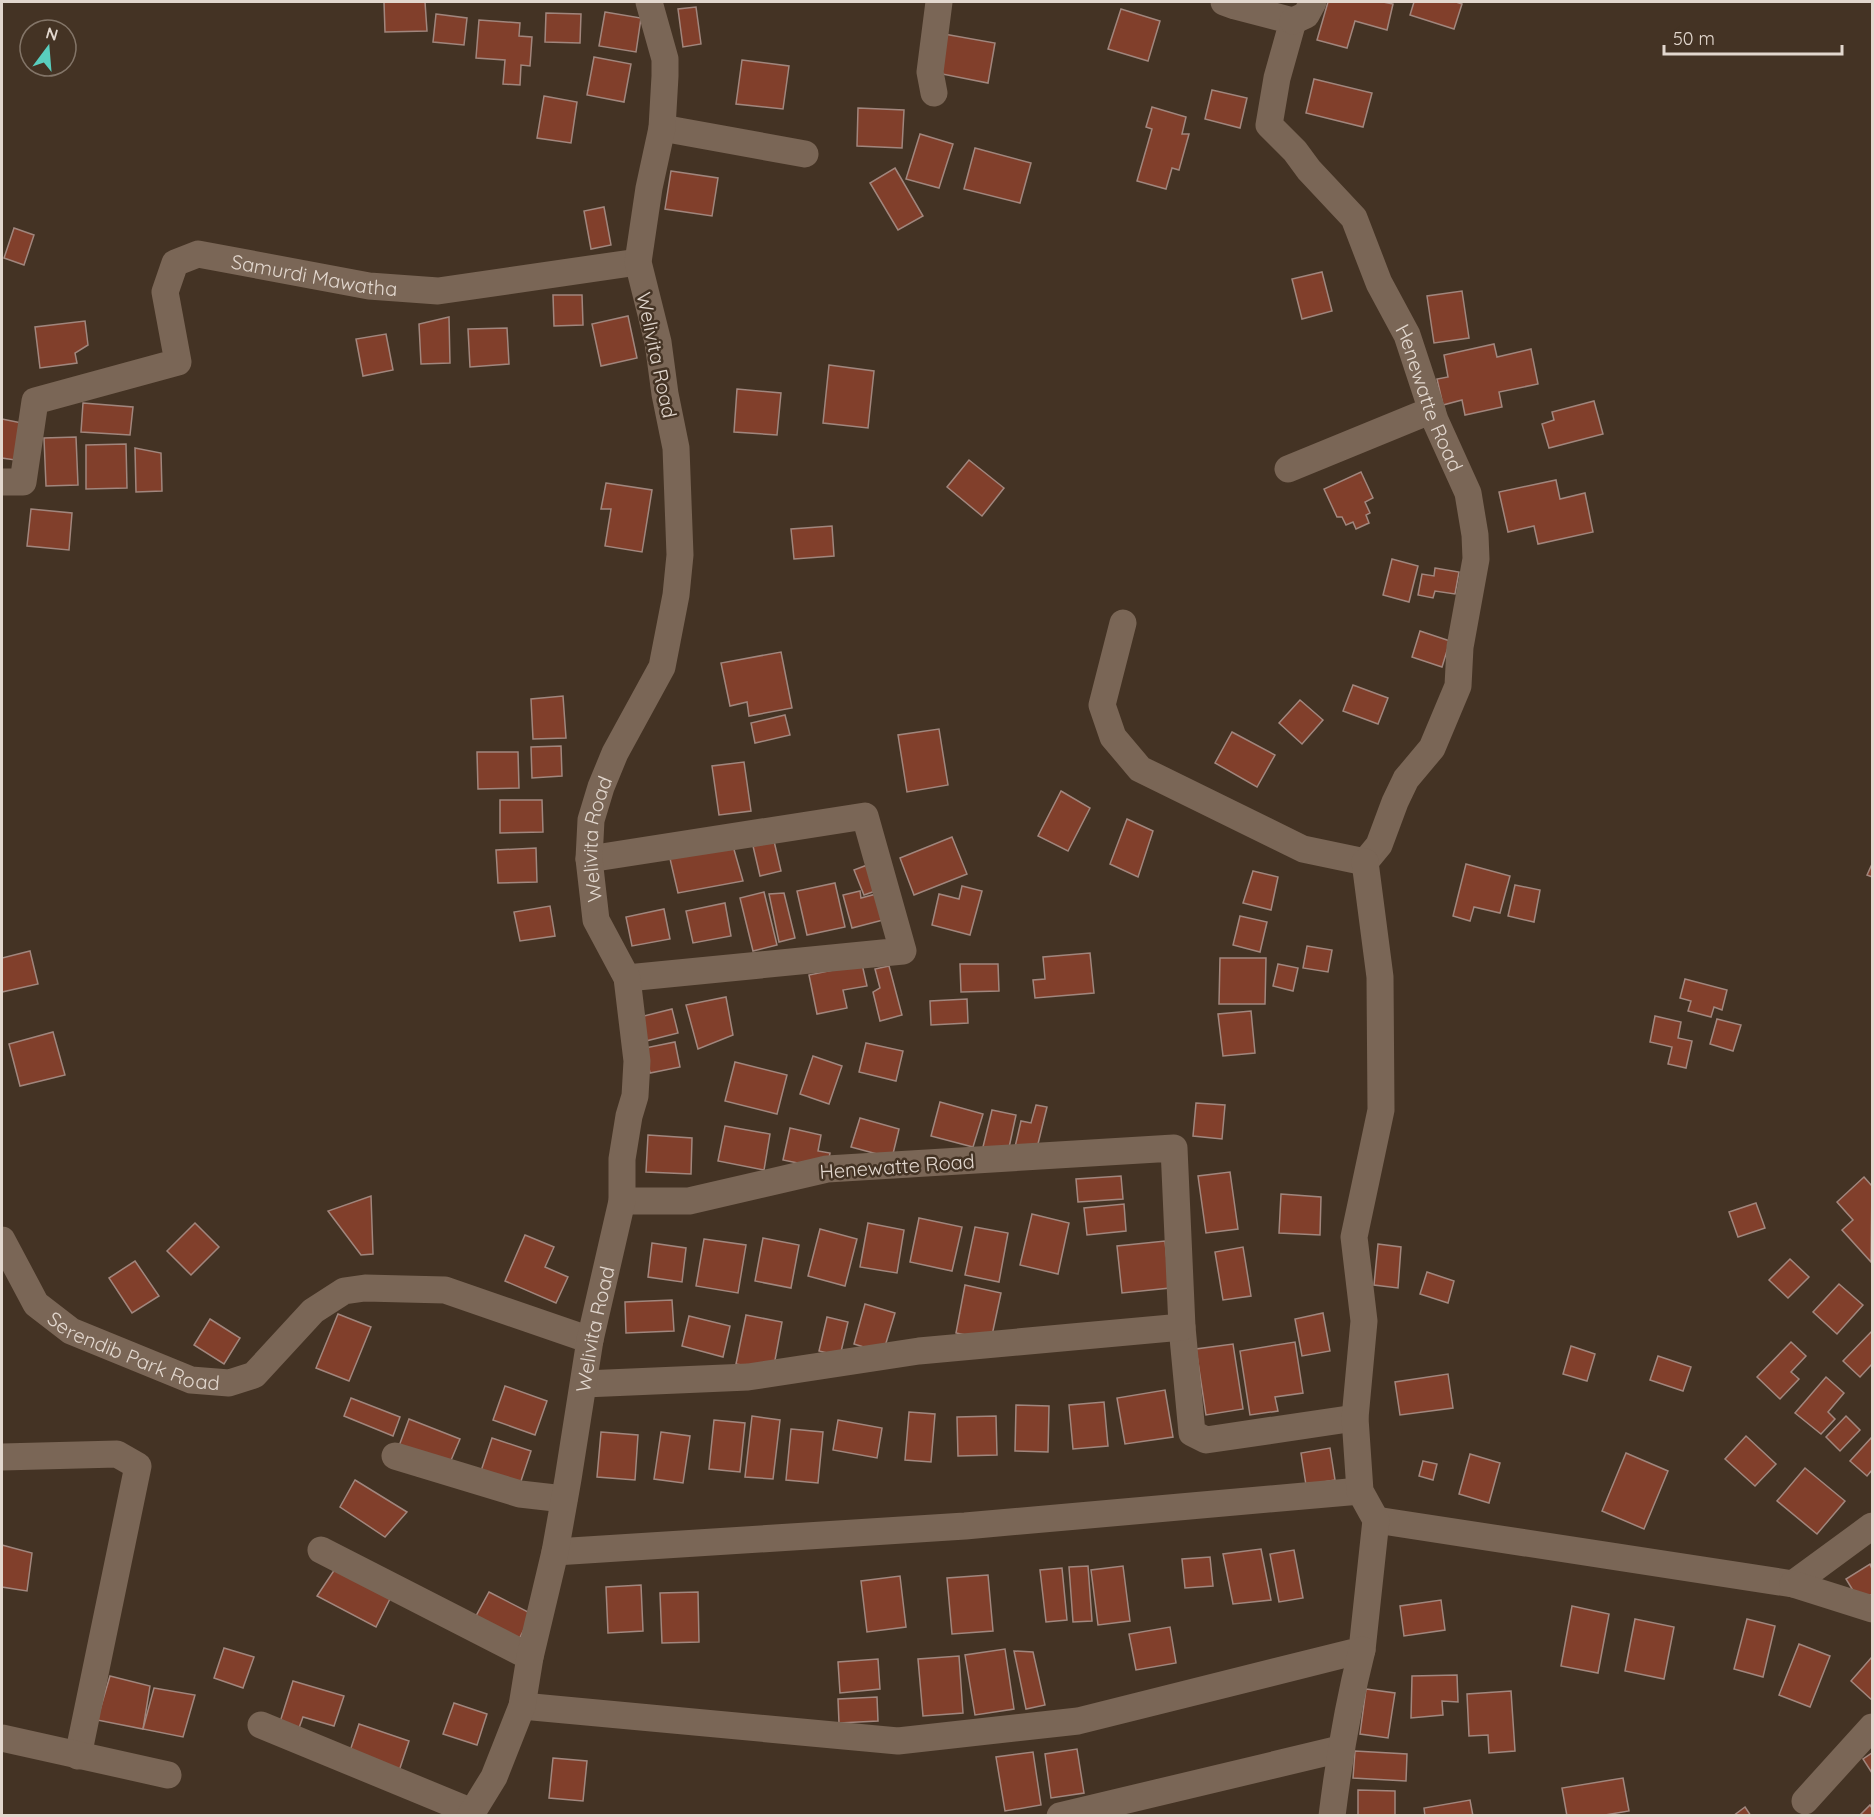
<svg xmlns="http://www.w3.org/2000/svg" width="1874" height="1817" font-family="Quicksand,sans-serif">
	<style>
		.building { fill: #813f2b; stroke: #a1867d; stroke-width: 1.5 }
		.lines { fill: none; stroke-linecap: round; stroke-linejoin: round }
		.minor { stroke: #7a6656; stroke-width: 27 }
		.labels { text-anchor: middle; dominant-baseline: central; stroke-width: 5; stroke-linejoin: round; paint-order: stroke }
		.street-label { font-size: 20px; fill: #e2d7ce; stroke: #443324 }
	</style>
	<rect width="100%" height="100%" fill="#443324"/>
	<g class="building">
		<polygon points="384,2 425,2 427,31 385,32"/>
		<polygon points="1328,2 1383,2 1393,4 1387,30 1355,21 1347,48 1317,40"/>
		<polygon points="1414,2 1456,2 1462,4 1454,29 1410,15"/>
		<polygon points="696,7 701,44 683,47 678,9"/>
		<polygon points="1121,9 1160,21 1148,61 1108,49"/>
		<polygon points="605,12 641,18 636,52 599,46"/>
		<polygon points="546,13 581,14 580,43 545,42"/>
		<polygon points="436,14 467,18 464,45 433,42"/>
		<polygon points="479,20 520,23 519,36 532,37 530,66 521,65 520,85 503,84 505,60 476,58"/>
		<polygon points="944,34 995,43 988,83 937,73"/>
		<polygon points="594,57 631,64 624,102 587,95"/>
		<polygon points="742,60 789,66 783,109 736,104"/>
		<polygon points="1314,79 1372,93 1363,127 1306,113"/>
		<polygon points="1212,90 1247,98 1240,128 1205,119"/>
		<polygon points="544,96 577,102 571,143 537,138"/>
		<polygon points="1152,107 1186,117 1182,134 1189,134 1179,170 1172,168 1166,189 1137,181 1152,129 1146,127"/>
		<polygon points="858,108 904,110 902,148 857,146"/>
		<polygon points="920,134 953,144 939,188 906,179"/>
		<polygon points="975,148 1031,163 1020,203 964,189"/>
		<polygon points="895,168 923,216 898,230 870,183"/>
		<polygon points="671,171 718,178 712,216 665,209"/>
		<polygon points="604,207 611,245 591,249 584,211"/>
		<polygon points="14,228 34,235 24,265 4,258"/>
		<polygon points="1322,272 1332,311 1302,319 1292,279"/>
		<polygon points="1462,291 1469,338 1434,343 1427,296"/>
		<polygon points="553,295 582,295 583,325 554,326"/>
		<polygon points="628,316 637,358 601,366 592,324"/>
		<polygon points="449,317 450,363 421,364 419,324"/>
		<polygon points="85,321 88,345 75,353 77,363 40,368 35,327"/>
		<polygon points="507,328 509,364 470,367 468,329"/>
		<polygon points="386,334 393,370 363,376 356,339"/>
		<polygon points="1494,344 1497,357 1531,349 1538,384 1499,392 1502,407 1465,415 1462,400 1443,405 1437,379 1448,377 1444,355"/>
		<polygon points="829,365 874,371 868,428 823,423"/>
		<polygon points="737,389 781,393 777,435 734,432"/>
		<polygon points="1594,401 1603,434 1549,448 1542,424 1554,420 1552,412"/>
		<polygon points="83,403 133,407 130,435 81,432"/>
		<polygon points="2,419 22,423 15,460 2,458"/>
		<polygon points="76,437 78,485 46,486 44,438"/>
		<polygon points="126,444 127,488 86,489 86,445"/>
		<polygon points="135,448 161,453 162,491 136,492"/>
		<polygon points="969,460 1004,488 982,516 947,487"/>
		<polygon points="1361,472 1373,498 1365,502 1370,513 1366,515 1369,523 1356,529 1353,522 1346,525 1342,517 1337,517 1324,489"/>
		<polygon points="1556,480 1560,499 1585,493 1593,532 1538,544 1534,526 1508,532 1499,492"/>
		<polygon points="606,483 652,490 642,552 605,546 611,509 601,509"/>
		<polygon points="31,509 72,513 69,550 27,546"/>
		<polygon points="832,526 834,556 794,559 791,529"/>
		<polygon points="1392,559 1418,566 1409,602 1383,595"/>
		<polygon points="1435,568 1459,572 1455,594 1435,591 1433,598 1418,595 1422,574 1434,576"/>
		<polygon points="1420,631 1450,641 1442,667 1412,657"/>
		<polygon points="781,652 792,708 749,716 747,702 730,706 721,663"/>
		<polygon points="1353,685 1388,698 1378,724 1343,711"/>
		<polygon points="563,696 566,738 533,739 531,699"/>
		<polygon points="1300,700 1323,720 1302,744 1279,723"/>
		<polygon points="785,715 790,735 755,743 751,723"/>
		<polygon points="939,729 948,785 907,792 898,735"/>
		<polygon points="1232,732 1275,755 1257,787 1215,763"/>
		<polygon points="561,746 562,776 532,778 531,747"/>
		<polygon points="477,752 518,752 519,788 478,789"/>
		<polygon points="744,762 751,811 719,815 712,766"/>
		<polygon points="1061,791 1090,808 1068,851 1038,836"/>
		<polygon points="500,800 542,800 543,832 500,833"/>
		<polygon points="1127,819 1153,831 1138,877 1110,864"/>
		<polygon points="952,837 967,874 914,895 900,858"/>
		<polygon points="731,839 743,881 678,893 668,850"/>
		<polygon points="774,841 781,871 760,876 753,846"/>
		<polygon points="536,848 537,882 498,883 496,850"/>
		<polygon points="875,862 884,888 864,895 854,870"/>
		<polygon points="1466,864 1510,876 1500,913 1474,907 1470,921 1453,916"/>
		<polygon points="1872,864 1872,877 1867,875"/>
		<polygon points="1253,871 1278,877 1271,910 1243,903"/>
		<polygon points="835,883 845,927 807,935 797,891"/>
		<polygon points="1515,885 1540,890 1534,922 1508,916"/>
		<polygon points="962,886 982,891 970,935 932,925 939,894 959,899"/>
		<polygon points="860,891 861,898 880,893 887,919 852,928 843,895"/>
		<polygon points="764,892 777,945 753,951 740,898"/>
		<polygon points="784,893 795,938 779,942 769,894"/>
		<polygon points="725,903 731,936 693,943 686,911"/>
		<polygon points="550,906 555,936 520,941 514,912"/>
		<polygon points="664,909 670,939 632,946 626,917"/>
		<polygon points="1240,916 1267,922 1260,952 1233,945"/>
		<polygon points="1307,946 1332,950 1328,972 1303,968"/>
		<polygon points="30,951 38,984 2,992 2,958"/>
		<polygon points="1090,953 1094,993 1035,998 1033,980 1045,979 1043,957"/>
		<polygon points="1220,958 1266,958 1265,1004 1219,1004"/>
		<polygon points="862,964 867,986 843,990 847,1008 817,1014 809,975"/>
		<polygon points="960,964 998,964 999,991 961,992"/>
		<polygon points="1278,964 1298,968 1293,991 1273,986"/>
		<polygon points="889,966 902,1015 880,1021 873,992 880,988 875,969"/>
		<polygon points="1685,979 1727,990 1722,1010 1714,1007 1711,1017 1688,1011 1691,1001 1680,998"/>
		<polygon points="726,997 733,1035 698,1049 686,1005"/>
		<polygon points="967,999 968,1023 931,1025 930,1001"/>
		<polygon points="672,1009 678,1033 642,1042 636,1018"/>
		<polygon points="1251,1011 1255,1053 1223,1056 1218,1014"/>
		<polygon points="1655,1016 1681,1022 1678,1038 1692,1041 1686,1068 1668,1064 1672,1047 1650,1042"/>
		<polygon points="1717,1019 1741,1025 1733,1051 1710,1044"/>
		<polygon points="53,1032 65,1075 20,1086 9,1044"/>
		<polygon points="675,1042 680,1067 650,1073 645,1048"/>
		<polygon points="866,1043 903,1051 896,1081 859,1072"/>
		<polygon points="813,1056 842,1066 829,1104 800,1094"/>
		<polygon points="735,1062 787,1075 777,1114 725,1101"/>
		<polygon points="940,1102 983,1114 973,1147 931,1136"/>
		<polygon points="1196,1103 1225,1105 1222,1139 1193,1136"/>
		<polygon points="1036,1105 1047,1107 1036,1152 1015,1147 1021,1121 1031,1123"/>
		<polygon points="992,1110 1016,1115 1007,1157 982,1151"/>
		<polygon points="860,1118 899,1129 892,1158 851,1147"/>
		<polygon points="725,1126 770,1134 764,1170 718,1161"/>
		<polygon points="790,1128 821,1135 818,1151 830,1153 827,1169 783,1160"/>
		<polygon points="648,1135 692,1138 691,1174 646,1172"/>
		<polygon points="1230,1172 1238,1229 1206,1233 1198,1176"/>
		<polygon points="1121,1176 1123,1199 1078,1202 1076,1179"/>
		<polygon points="1864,1177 1872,1186 1871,1262 1842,1230 1853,1220 1837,1202"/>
		<polygon points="1281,1194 1321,1197 1320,1235 1279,1233"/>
		<polygon points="371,1196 373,1254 361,1255 328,1211"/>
		<polygon points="1756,1203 1765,1228 1738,1237 1729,1212"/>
		<polygon points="1124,1204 1126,1231 1087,1235 1084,1208"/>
		<polygon points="1032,1214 1069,1223 1058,1274 1020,1265"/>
		<polygon points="919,1218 962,1227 952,1271 910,1262"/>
		<polygon points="195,1223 219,1247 191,1275 167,1251"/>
		<polygon points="868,1223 904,1230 897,1273 860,1267"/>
		<polygon points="975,1227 1008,1233 999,1282 965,1275"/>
		<polygon points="820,1229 857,1239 845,1286 808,1276"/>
		<polygon points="525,1235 554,1247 545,1267 568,1277 556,1303 505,1281"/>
		<polygon points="763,1238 799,1245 791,1288 755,1281"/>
		<polygon points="704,1239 746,1245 738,1293 696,1286"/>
		<polygon points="1165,1241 1170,1288 1122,1293 1117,1246"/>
		<polygon points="652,1243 686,1248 682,1282 648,1277"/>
		<polygon points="1378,1244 1401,1247 1398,1288 1374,1285"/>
		<polygon points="1243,1247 1251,1296 1223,1300 1215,1252"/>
		<polygon points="1790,1259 1809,1277 1788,1298 1769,1280"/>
		<polygon points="135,1261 159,1296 132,1313 109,1278"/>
		<polygon points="1427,1272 1454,1281 1448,1303 1420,1294"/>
		<polygon points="1839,1284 1863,1305 1837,1334 1813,1312"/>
		<polygon points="965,1285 1001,1293 991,1340 956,1333"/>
		<polygon points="672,1300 674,1331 626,1333 625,1302"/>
		<polygon points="865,1304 895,1313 883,1353 854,1344"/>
		<polygon points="1323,1313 1330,1351 1302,1356 1295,1319"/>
		<polygon points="338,1314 371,1327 349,1381 316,1368"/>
		<polygon points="746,1315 782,1322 773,1371 736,1364"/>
		<polygon points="689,1316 730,1326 723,1357 682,1346"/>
		<polygon points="827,1317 848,1322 840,1356 819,1351"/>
		<polygon points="210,1319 240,1338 224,1364 194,1345"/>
		<polygon points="1872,1331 1872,1364 1860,1377 1843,1361"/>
		<polygon points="1295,1342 1303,1393 1275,1397 1278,1411 1250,1415 1240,1351"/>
		<polygon points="1791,1342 1806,1356 1791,1372 1799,1379 1780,1399 1757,1377"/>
		<polygon points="1233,1344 1243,1409 1206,1415 1196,1349"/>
		<polygon points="1571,1346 1595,1354 1587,1381 1563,1374"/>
		<polygon points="1658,1356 1691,1367 1683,1391 1650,1380"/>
		<polygon points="1448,1374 1453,1408 1400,1415 1395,1382"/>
		<polygon points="1826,1377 1844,1393 1828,1412 1835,1419 1821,1434 1795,1413"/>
		<polygon points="505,1386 547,1401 535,1435 493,1420"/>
		<polygon points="1165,1390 1173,1437 1125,1444 1117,1398"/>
		<polygon points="351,1398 400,1417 393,1436 344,1416"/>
		<polygon points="1104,1402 1108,1446 1073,1449 1069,1405"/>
		<polygon points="1016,1405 1049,1406 1048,1452 1015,1451"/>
		<polygon points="909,1412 935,1414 931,1462 905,1460"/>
		<polygon points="752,1416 780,1420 773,1479 745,1477"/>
		<polygon points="996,1416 997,1455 958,1456 957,1417"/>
		<polygon points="1846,1416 1860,1430 1840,1451 1826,1437"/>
		<polygon points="409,1419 460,1439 449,1465 399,1446"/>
		<polygon points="714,1420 745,1423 740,1472 709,1469"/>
		<polygon points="838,1420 882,1428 877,1458 833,1450"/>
		<polygon points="791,1429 823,1432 818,1483 786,1480"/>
		<polygon points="601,1432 638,1435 635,1480 597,1477"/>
		<polygon points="661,1432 690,1436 683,1483 654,1479"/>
		<polygon points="1746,1436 1776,1464 1755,1486 1725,1459"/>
		<polygon points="1872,1437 1872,1470 1867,1476 1850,1461"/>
		<polygon points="492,1438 531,1451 519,1487 480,1474"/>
		<polygon points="1330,1448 1335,1480 1306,1485 1301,1453"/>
		<polygon points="1626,1453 1668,1471 1644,1529 1602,1511"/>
		<polygon points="1470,1454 1500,1463 1489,1503 1459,1494"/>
		<polygon points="1423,1461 1437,1464 1433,1480 1419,1476"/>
		<polygon points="1805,1468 1845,1501 1817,1534 1777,1501"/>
		<polygon points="355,1480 407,1512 385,1537 340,1507"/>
		<polygon points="2,1545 32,1553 27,1591 2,1587"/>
		<polygon points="1261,1549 1271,1600 1233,1604 1223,1554"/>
		<polygon points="1294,1550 1303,1598 1279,1602 1270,1554"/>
		<polygon points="1210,1557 1213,1586 1185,1588 1182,1559"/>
		<polygon points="1870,1564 1872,1569 1872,1594 1860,1602 1846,1579"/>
		<polygon points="1088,1566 1092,1621 1073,1622 1069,1567"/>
		<polygon points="1123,1566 1130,1621 1098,1625 1091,1570"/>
		<polygon points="1062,1568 1067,1620 1046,1622 1040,1570"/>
		<polygon points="335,1569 393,1593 376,1627 317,1596"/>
		<polygon points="988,1575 993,1631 952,1634 947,1578"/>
		<polygon points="900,1576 906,1627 867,1632 861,1581"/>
		<polygon points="641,1585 643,1631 608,1633 606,1587"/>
		<polygon points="489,1592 532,1614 519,1639 476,1616"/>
		<polygon points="698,1592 699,1642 662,1643 660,1593"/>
		<polygon points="1441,1600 1445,1630 1404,1636 1400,1606"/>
		<polygon points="1572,1606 1609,1614 1598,1673 1561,1666"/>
		<polygon points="1635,1619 1674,1627 1664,1679 1625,1671"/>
		<polygon points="1747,1619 1775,1626 1763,1677 1734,1669"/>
		<polygon points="1170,1627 1176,1663 1136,1670 1129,1634"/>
		<polygon points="1799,1644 1830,1656 1810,1707 1779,1695"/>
		<polygon points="224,1648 254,1657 243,1688 214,1678"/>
		<polygon points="1005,1649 1014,1709 975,1715 965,1655"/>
		<polygon points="1014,1651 1033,1652 1045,1705 1026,1709"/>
		<polygon points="959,1656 963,1713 923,1716 918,1659"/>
		<polygon points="1871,1658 1872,1659 1872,1700 1851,1681"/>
		<polygon points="878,1659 880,1689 840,1693 838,1662"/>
		<polygon points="1457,1675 1458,1702 1442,1701 1443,1715 1411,1718 1412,1676"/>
		<polygon points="110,1676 150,1686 143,1729 97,1720"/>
		<polygon points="293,1681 344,1696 334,1726 303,1717 299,1728 280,1722"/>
		<polygon points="154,1688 195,1695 183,1737 143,1729"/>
		<polygon points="1366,1689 1395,1693 1388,1738 1360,1734"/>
		<polygon points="1511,1691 1515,1751 1489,1753 1488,1735 1469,1736 1467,1694"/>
		<polygon points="877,1697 878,1721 839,1723 838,1699"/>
		<polygon points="454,1703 487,1714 477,1745 443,1734"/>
		<polygon points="359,1724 409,1741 398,1774 348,1757"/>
		<polygon points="1077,1749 1084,1793 1051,1798 1045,1754"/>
		<polygon points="1355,1751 1407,1754 1406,1781 1353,1778"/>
		<polygon points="1033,1752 1041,1805 1005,1811 996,1757"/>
		<polygon points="1872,1753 1872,1773 1863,1759"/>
		<polygon points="553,1758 587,1761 583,1801 549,1798"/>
		<polygon points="1623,1778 1629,1811 1599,1816 1567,1816 1562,1788"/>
		<polygon points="1358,1790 1395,1791 1395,1816 1358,1816"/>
		<polygon points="1470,1800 1473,1816 1425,1816 1424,1808"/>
		<polygon points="1870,1805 1872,1808 1872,1816 1859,1816"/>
		<polygon points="1745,1807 1751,1816 1733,1816"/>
	</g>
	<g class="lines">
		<g class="minor">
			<path id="s1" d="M1224,2L1235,6L1293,21L1277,78L1269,125L1295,151L1309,170L1354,218L1379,283L1407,335L1435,420L1468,493L1475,535L1476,559L1460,647L1458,686L1432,748L1406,779L1395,802L1379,845L1365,862"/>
			<polyline points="1293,21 1306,15 1313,2"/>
			<polyline points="934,93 930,72 939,2"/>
			<polyline points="662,128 805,154"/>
			<polyline points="1288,469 1432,410"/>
			<path id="s2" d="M2,482H23L35,401L178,362L165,292L175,263L198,254L369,286L438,291L638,262"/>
			<polyline points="1123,623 1102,705 1113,737 1140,769 1303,849 1365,862"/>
			<polyline points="589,859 865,816 903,951 627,978"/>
			<path id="s3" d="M2,1240L36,1304L71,1331L191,1380L229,1383L254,1375L313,1311L344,1291L365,1288L445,1290L590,1340"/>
			<polyline points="1182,1327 1192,1433 1206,1440 1355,1418"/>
			<polyline points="584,1384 748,1377 919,1351 1182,1327 1174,1148 827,1169 689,1201 622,1201"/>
			<polyline points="395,1456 520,1494 564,1499"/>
			<polyline points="2,1457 117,1454 138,1466 78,1756"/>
			<polyline points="1376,1520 1793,1584 1872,1526"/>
			<polyline points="321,1550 530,1657"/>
			<polyline points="555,1552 965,1526 1360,1491"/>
			<polyline points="1793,1584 1872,1609"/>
			<polyline points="522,1706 898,1741 1078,1721 1362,1650 1376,1520 1360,1491 1355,1418 1364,1321 1354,1237 1381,1110 1380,977 1365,862"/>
			<polyline points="261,1725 472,1812"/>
			<polyline points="2,1738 168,1775"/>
			<polyline points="1805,1801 1872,1727"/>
			<path id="s4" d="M470,1816L494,1777L522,1706L530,1657L555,1552L568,1479L590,1340L622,1201V1159L629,1116L635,1096L637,1061L627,978L596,920L589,859L591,820L601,787L615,753L662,667L676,595L680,555L676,448L665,394L658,342L638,262L649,188L662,128L665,76V59L649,2"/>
			<polyline points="1060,1816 1340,1749"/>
			<path d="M1332,1816C1339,1759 1348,1705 1362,1650"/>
		</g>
	</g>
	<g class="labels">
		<g class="street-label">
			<text stroke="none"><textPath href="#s2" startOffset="496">Samurdi Mawatha</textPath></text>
			<text transform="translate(657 355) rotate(78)">Welivita Road</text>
			<text stroke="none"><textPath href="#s1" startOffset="500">Henewatte Road</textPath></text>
			<text stroke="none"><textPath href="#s4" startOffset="1010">Welivita Road</textPath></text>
			<text transform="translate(897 1166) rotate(-4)">Henewatte Road</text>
			<text stroke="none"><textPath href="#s4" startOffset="506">Welivita Road</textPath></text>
			<text stroke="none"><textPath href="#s3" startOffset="183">Serendib Park Road</textPath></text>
		</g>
	</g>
	<rect width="1874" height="1817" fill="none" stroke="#e2d7ce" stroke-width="6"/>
	<g transform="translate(48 48) rotate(16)"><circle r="28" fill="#443324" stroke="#837568" stroke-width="1.5"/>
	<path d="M0-4.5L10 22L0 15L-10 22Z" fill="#59cebe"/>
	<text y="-9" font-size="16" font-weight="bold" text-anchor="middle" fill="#e2d7ce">N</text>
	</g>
	<path d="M1664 45v9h178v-9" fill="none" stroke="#e2d7ce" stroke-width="3"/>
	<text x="1673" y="45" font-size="18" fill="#e2d7ce" stroke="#443324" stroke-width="4.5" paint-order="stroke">50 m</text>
</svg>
